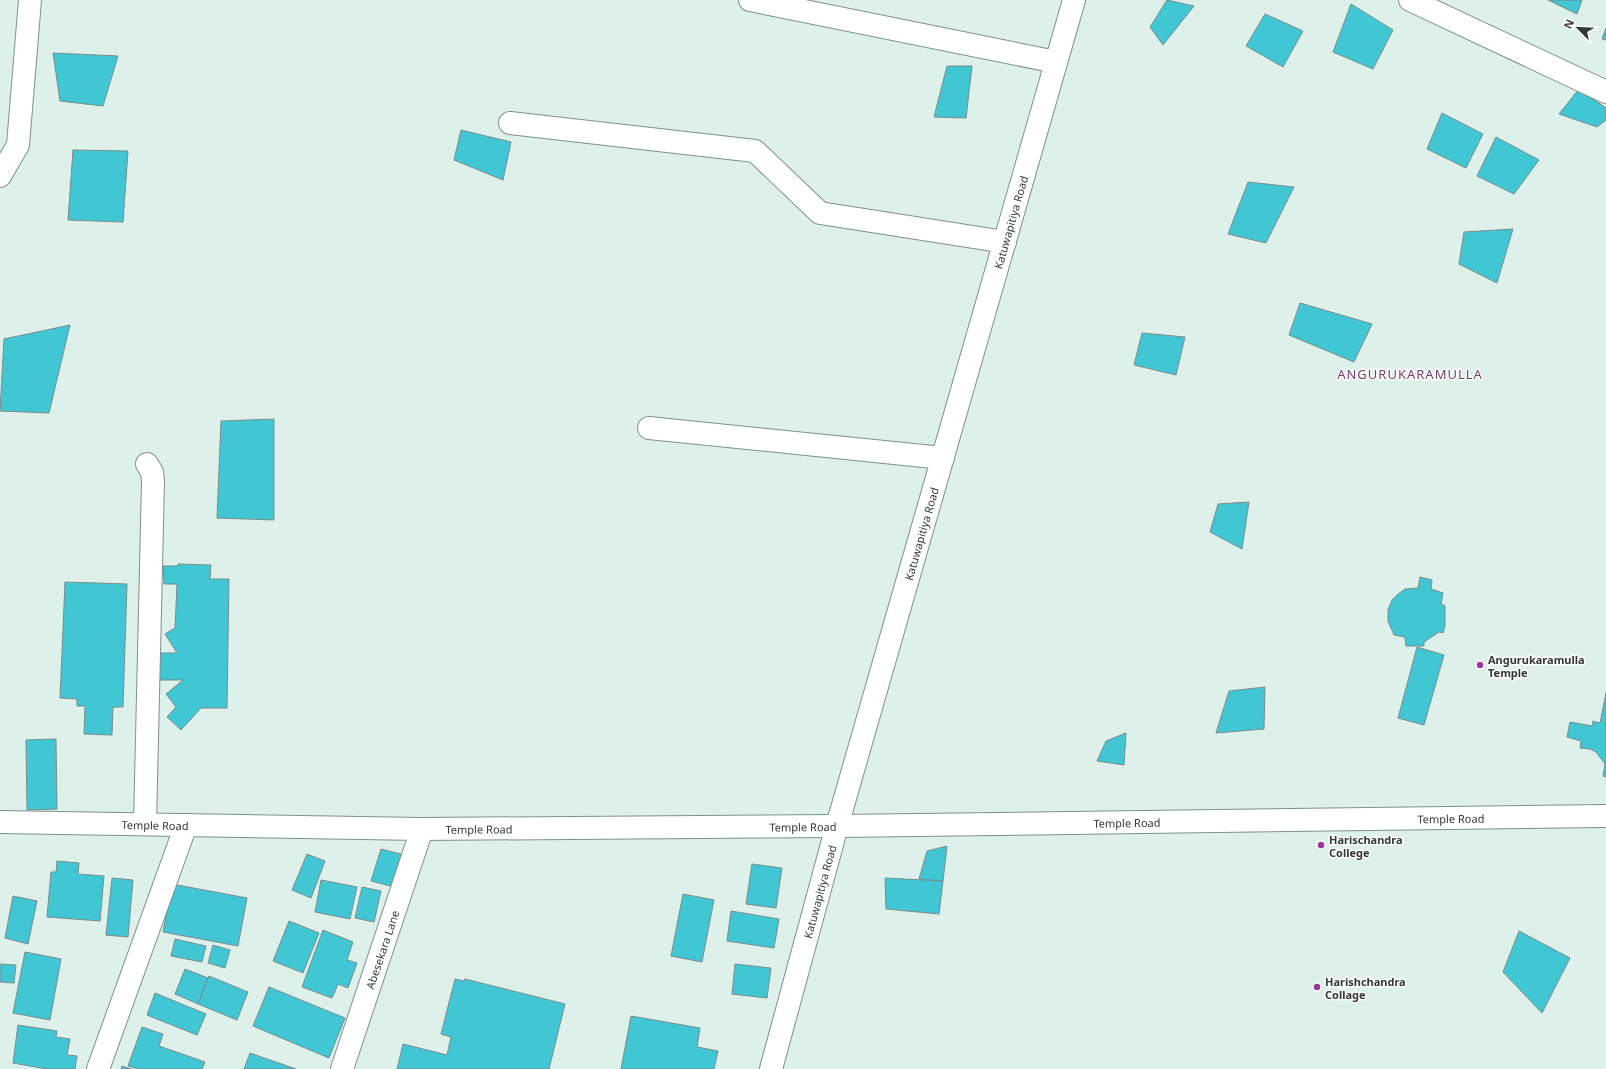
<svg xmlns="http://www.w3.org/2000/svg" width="1606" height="1069" font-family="'Noto Sans',sans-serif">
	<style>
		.building { fill: #40c7d3; stroke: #798c8e }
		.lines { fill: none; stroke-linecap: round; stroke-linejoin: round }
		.minor-casing { stroke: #7f908a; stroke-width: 24 }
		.minor { stroke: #fff; stroke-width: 22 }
		.poi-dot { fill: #9d379b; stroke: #fff; stroke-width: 1.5 }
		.labels { text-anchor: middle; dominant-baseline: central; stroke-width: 3; stroke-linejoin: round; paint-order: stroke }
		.street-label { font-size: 11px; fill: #313936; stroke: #fff }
		.poi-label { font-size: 11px; font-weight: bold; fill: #313936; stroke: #fff; text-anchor: start }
		.quarter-label { font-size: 13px; letter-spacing: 1px; fill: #723e70; stroke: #fff }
	</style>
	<rect width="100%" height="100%" fill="#ddf0ea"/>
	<g class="building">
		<polygon points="1167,0 1194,6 1163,45 1150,27"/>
		<polygon points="1548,0 1582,0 1577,14"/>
		<polygon points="1351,4 1393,30 1373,69 1333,52"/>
		<polygon points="1265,14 1303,31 1283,67 1246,46"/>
		<polygon points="1606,28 1606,40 1602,39"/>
		<polygon points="53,53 118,56 103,106 60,101"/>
		<polygon points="947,66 972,66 966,118 934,117"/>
		<polygon points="1579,89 1606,108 1606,120 1597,127 1559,114"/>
		<polygon points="1442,113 1483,134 1466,168 1427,149"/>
		<polygon points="461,130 511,142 503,180 454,160"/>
		<polygon points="1496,137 1539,160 1514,194 1477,176"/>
		<polygon points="73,150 128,151 123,222 68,220"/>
		<polygon points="1248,182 1294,187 1266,243 1228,234"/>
		<polygon points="1513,229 1497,283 1459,264 1464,232"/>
		<polygon points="1300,303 1372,324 1354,362 1289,335"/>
		<polygon points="70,325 49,413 0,411 4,339"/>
		<polygon points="1142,333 1185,337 1176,375 1134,365"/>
		<polygon points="274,419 274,520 217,518 221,421"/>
		<polygon points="1249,502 1242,549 1210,532 1218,504"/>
		<polygon points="178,564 211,565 210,579 229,579 227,708 201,708 181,730 167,717 176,707 166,694 183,680 159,680 159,653 177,653 165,634 175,628 177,584 164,584 163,566 178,566"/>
		<polygon points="1420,577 1432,580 1431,589 1443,593 1441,604 1445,606 1445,626 1443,633 1439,632 1424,642 1424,646 1406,646 1405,637 1394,635 1388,621 1388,610 1392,600 1397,595 1405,589 1418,588"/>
		<polygon points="65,582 127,584 123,707 113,707 112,735 84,734 85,706 77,706 77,699 60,698"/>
		<polygon points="1417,647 1444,655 1424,725 1398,718"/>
		<polygon points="1265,687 1264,729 1216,733 1229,691"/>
		<polygon points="1606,693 1606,777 1603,776 1605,764 1596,752 1590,749 1580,748 1581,741 1567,737 1570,722 1592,726 1593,721 1600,723"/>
		<polygon points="1126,733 1124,765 1097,761 1106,741"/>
		<polygon points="56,739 57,809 27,810 26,740"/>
		<polygon points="947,846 943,881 919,879 927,851"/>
		<polygon points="381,849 404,855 394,887 371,881"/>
		<polygon points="307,854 325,861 311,898 292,890"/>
		<polygon points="57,861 79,863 78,874 104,876 100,921 47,917 51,872 56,872"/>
		<polygon points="752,864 782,868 776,908 746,904"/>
		<polygon points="112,878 133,880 128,937 106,935"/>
		<polygon points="885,878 943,881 939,914 886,909"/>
		<polygon points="321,880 357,887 350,919 315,912"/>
		<polygon points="172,884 247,898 238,946 163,932"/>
		<polygon points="362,887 381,891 374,922 355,918"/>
		<polygon points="683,894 714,900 702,962 671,956"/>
		<polygon points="13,896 37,901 28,944 5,938"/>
		<polygon points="731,911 779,919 774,948 727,941"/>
		<polygon points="289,921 319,933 303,973 273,961"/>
		<polygon points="323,930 353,942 347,960 357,963 348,988 338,984 332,998 302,987"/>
		<polygon points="1519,931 1570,958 1542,1013 1503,972"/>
		<polygon points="175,939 206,946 202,962 171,956"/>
		<polygon points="213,945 230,950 225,968 208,963"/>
		<polygon points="25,952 61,959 50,1020 13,1013"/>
		<polygon points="0,964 16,965 14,983 0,982"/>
		<polygon points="735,964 771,968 767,998 732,994"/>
		<polygon points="185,969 208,978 198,1004 175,994"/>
		<polygon points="209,976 248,992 237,1020 198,1004"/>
		<polygon points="455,979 464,981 465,979 565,1004 549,1069 397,1069 403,1044 447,1055 451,1037 441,1034"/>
		<polygon points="269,987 345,1018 329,1058 253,1026"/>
		<polygon points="155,993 206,1014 197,1035 147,1015"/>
		<polygon points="631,1016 700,1028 697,1047 718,1051 714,1069 621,1069"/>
		<polygon points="18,1025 57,1031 56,1037 70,1039 67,1055 77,1056 75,1069 47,1069 13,1063"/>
		<polygon points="142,1027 163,1034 159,1046 205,1062 202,1069 138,1069 128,1066"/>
		<polygon points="250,1053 296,1069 244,1069"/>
		<polygon points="122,1066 131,1069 121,1069"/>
	</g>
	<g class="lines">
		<defs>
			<g id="minor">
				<polyline points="750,0 1056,62"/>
				<polyline points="1410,0 1606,92"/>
				<polyline points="510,123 755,151 820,213 1005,242"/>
				<polyline points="0,176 18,145 30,0"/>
				<polyline points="649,428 943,458"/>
				<path id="s1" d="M0,822L422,829L837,826L1606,816"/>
				<polyline points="145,824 153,481 152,472 147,464"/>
				<polyline points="98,1069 186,825"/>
				<path id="s2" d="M342,1069L422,829"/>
				<path id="s3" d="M771,1069L837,826L1074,0"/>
			</g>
		</defs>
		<use href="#minor" class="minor-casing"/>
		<use href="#minor" class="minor"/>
	</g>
	<g class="poi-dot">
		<circle cx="1480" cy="665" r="4"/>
		<circle cx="1321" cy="845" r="4"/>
		<circle cx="1317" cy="987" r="4"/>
	</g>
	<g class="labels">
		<g class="street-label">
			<text stroke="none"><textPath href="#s3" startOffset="880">Katuwapitiya Road</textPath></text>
			<text stroke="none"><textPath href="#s3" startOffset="556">Katuwapitiya Road</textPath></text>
			<text stroke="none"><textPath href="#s1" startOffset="1451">Temple Road</textPath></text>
			<text stroke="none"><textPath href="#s1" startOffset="1127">Temple Road</textPath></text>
			<text stroke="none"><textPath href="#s1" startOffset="155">Temple Road</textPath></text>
			<text stroke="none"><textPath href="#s1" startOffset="803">Temple Road</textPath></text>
			<text stroke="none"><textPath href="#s1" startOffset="479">Temple Road</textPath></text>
			<text stroke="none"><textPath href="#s3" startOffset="184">Katuwapitiya Road</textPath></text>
			<text stroke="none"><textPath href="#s2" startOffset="126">Abesekara Lane</textPath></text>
		</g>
		<g class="poi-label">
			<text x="1488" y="659">Angurukaramulla<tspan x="1488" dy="13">Temple</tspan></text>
			<text x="1329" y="839">Harischandra<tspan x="1329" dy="13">College</tspan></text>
			<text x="1325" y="981">Harishchandra<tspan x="1325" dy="13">Collage</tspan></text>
		</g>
		<g class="quarter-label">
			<text x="1410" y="374">ANGURUKARAMULLA</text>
		</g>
	</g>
	<g transform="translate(1578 28) rotate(294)" stroke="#ffffff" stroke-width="3" paint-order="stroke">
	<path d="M0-3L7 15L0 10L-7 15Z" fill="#313936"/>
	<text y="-6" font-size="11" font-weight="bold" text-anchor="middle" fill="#313936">N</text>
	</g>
</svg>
